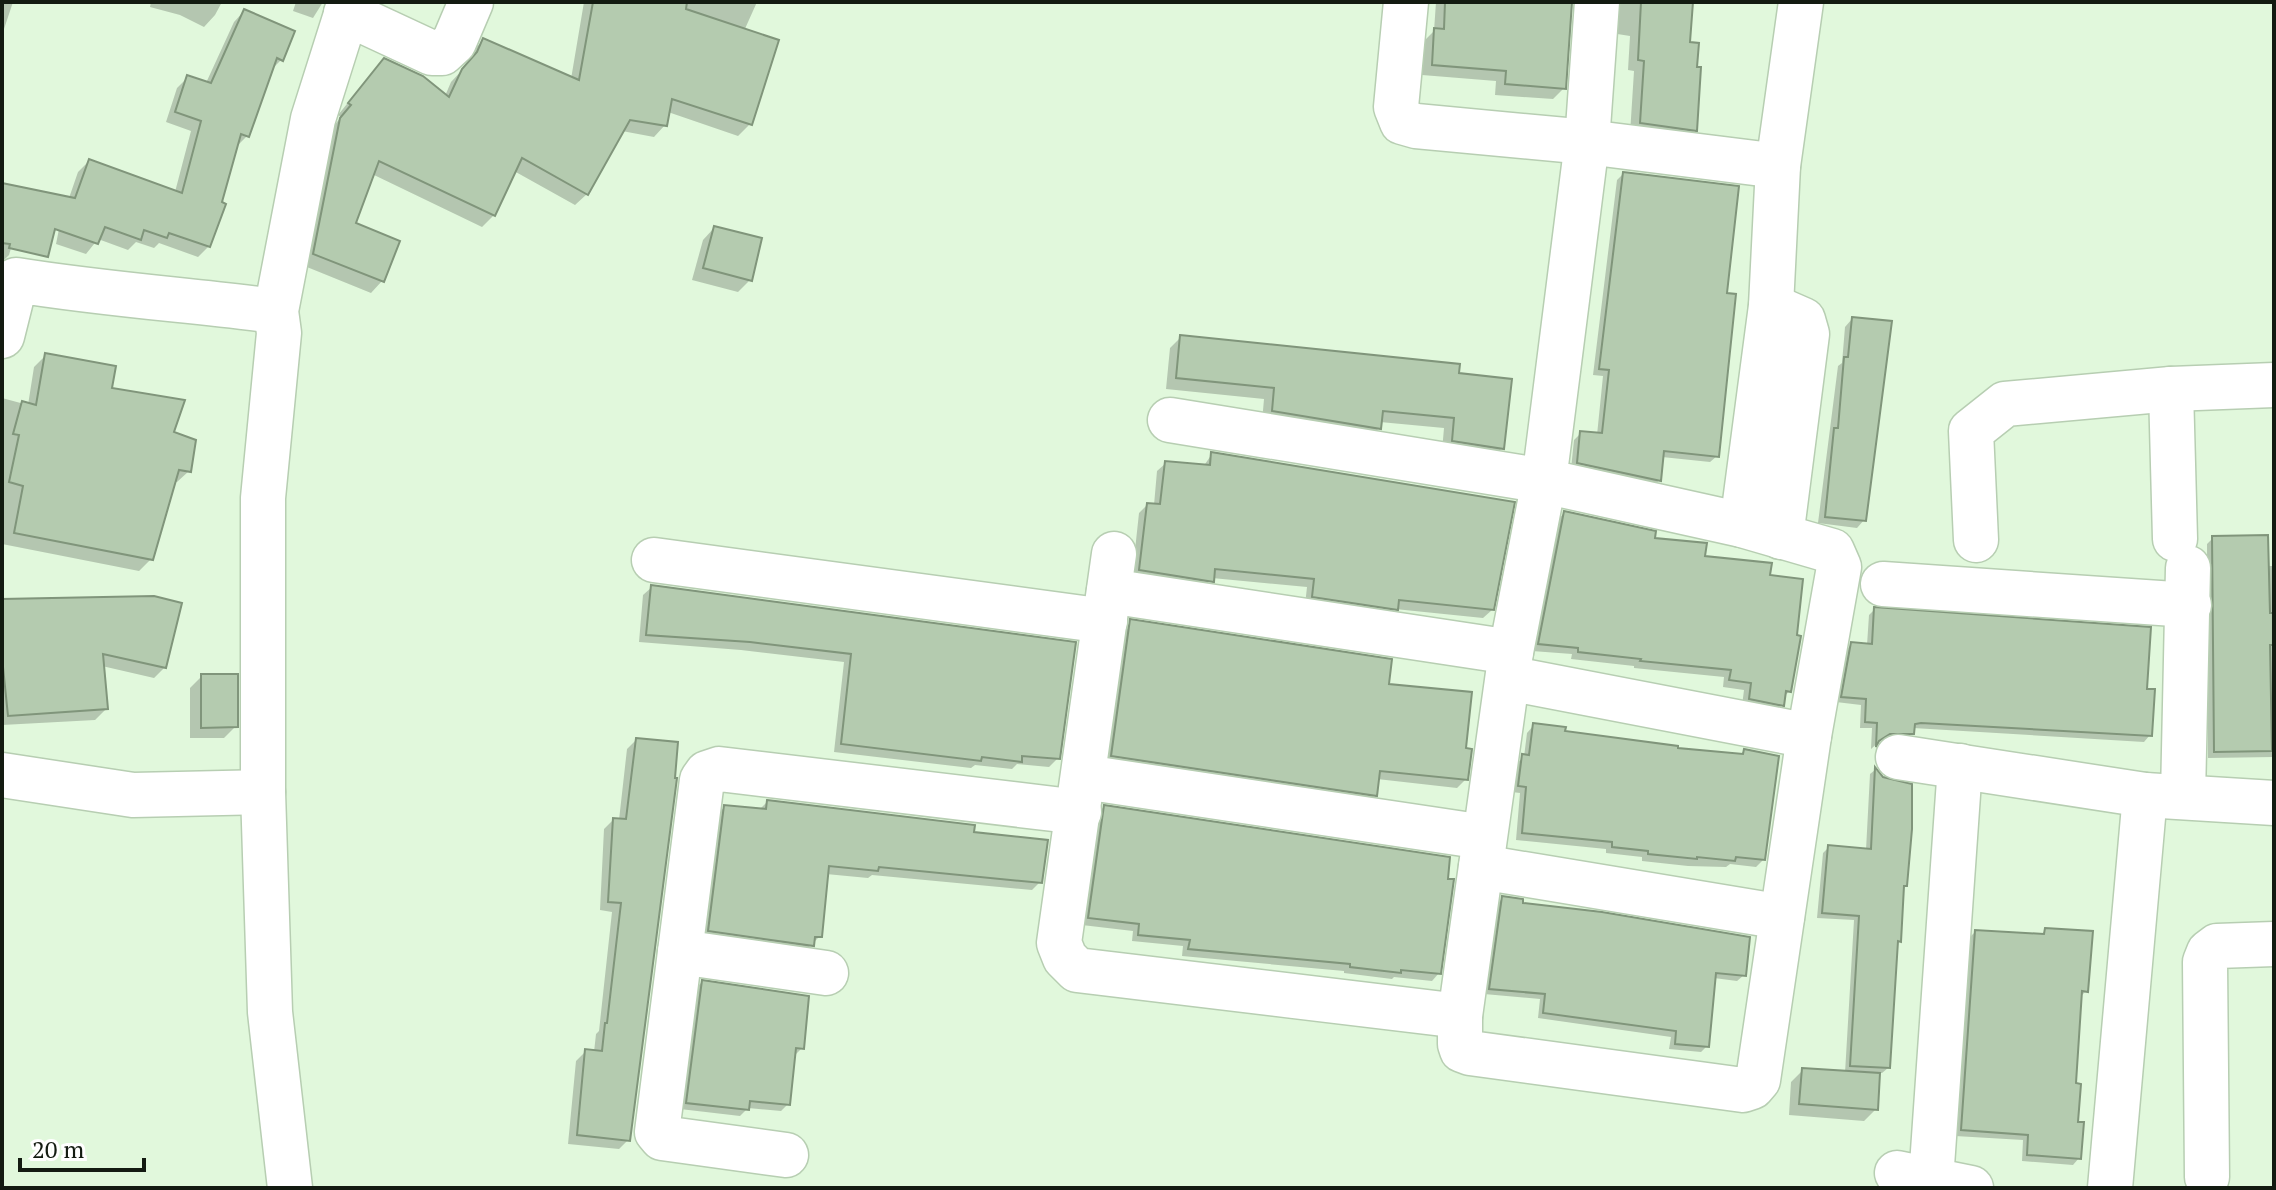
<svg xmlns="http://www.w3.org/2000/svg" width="2276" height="1190" font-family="'PT Serif',serif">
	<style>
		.shadow { fill: #0003 }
		.building { fill: #b4cbaf; stroke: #80957b; stroke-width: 2 }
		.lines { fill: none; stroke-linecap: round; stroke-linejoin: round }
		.minor-casing { stroke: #b7ceb2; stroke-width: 47 }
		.minor { stroke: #fff; stroke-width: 44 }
	</style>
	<rect width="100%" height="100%" fill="#e1f8dc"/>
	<g class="shadow">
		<polygon points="2,2 13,2 2,35"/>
		<polygon points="151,2 222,2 215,15 204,27 180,15 150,7"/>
		<polygon points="296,2 323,2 313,18 293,11"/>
		<polygon points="584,2 757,2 744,31 777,42 750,124 738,136 668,112 665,125 654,137 622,131 587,194 575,205 514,171 494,215 482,227 372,174 354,224 382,281 371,293 302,265 329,132 341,117 338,115 373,72 445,96 451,82 466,66 472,51 484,40 571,79"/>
		<polygon points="1436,2 1570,2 1564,88 1553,99 1495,95 1496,81 1422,75 1424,41 1434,31"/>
		<polygon points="1609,2 1691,2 1688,44 1695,130 1684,141 1630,134 1634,71 1628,70 1630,36 1611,33"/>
		<polygon points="244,11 281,60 270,71 247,136 236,147 209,246 198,257 159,243 154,248 136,242 128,250 98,239 86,254 56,244 60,224 78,172 89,161 175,192 191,131 166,122 177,88 188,77 206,83 234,22"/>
		<polygon points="1623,174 1724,295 1717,456 1710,462 1662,457 1659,480 1653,487 1571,469 1574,440 1581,433 1597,435 1603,376 1593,375 1617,180"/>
		<polygon points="2,185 28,190 9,255 2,262"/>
		<polygon points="714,228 750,280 738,292 692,280 703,240"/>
		<polygon points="1852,319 1864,520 1857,528 1818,523 1838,366 1842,363 1845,327"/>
		<polygon points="1181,337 1457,375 1502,448 1491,459 1442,451 1444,428 1380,422 1379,428 1368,439 1262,422 1264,399 1166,389 1170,348"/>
		<polygon points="46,355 110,389 172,433 189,471 177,482 173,482 151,559 139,571 2,544 2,398 28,405 34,367"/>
		<polygon points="1212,454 1492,610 1483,618 1395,609 1387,617 1305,605 1307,587 1212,578 1203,589 1132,578 1139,513 1147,505 1154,505 1157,471 1166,463 1203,467"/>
		<polygon points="1564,513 1768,577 1790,691 1783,697 1782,705 1775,712 1742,706 1744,690 1723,687 1724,677 1634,668 1634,666 1571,659 1572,654 1532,651 1557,521"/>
		<polygon points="2213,538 2266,566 2274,566 2274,757 2208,758 2207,544"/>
		<polygon points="652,587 1074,644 1058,758 1049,767 1017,764 1012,769 975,765 971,768 834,752 844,662 741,650 639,642 643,595"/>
		<polygon points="2,601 165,667 154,678 102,666 106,709 95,720 2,725"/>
		<polygon points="1875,609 2145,691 2150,735 2144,742 1913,728 1912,733 1906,739 1882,739 1871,749 1872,728 1860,728 1861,705 1836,702 1846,650 1852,644 1867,645 1869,615"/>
		<polygon points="1131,622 1387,685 1464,750 1466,779 1457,788 1377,779 1375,795 1367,803 1103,764 1122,630"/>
		<polygon points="202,676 236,726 224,738 190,738 190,688"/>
		<polygon points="1534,725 1563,733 1676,749 1739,756 1744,751 1763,860 1756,867 1730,864 1726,867 1688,866 1642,861 1642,857 1606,853 1606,849 1516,840 1520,793 1512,792 1516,764 1524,757 1527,733"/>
		<polygon points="636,740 628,1140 619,1149 568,1144 576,1061 586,1051 594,1052 596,1034 599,1031 612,912 600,910 604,829 613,820 619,820 627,749"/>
		<polygon points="1875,770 1905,886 1902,889 1899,941 1896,944 1888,1068 1882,1073 1878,1073 1876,1109 1864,1121 1789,1115 1791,1082 1803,1070 1845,1073 1854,920 1817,918 1823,853 1829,847 1866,850 1870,774"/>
		<polygon points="767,802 972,834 1040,882 1032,890 872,875 868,878 826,874 820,936 803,953 701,939 716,815 725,807 759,810"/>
		<polygon points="1104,807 1439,973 1432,981 1394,977 1392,979 1344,973 1344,971 1182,956 1183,946 1132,941 1133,931 1082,925 1097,814"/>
		<polygon points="1503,898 1521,905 1744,975 1737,981 1714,978 1707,1046 1701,1052 1669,1049 1671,1037 1538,1018 1540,999 1484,994 1497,904"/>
		<polygon points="2046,930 2086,991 2080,997 2074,1085 2079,1158 2073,1165 2022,1161 2023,1140 1955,1136 1969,938 1975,932 2040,936"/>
		<polygon points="702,982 802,1048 795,1055 788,1104 781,1111 748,1108 740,1116 680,1109 695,989"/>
	</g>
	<g class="building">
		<polygon points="593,2 687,2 686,9 779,40 752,125 672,99 667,126 630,120 588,195 522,158 495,216 379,161 356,223 400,241 384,282 313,254 340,118 351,105 348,103 384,58 423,76 449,97 462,69 477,52 483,38 579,80"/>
		<polygon points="1445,2 1572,2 1566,89 1505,84 1506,71 1432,65 1434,28 1444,29"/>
		<polygon points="1641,2 1693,2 1690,42 1699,43 1697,67 1701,67 1697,131 1640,123 1644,61 1638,60"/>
		<polygon points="244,9 295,31 283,61 277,58 249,137 241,134 222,202 226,204 210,247 169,233 167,238 144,230 141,240 105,227 98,244 55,229 48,257 9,248 10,244 2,243 2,183 75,198 89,159 182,193 201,121 175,112 187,75 211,83"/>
		<polygon points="1623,172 1739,186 1727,293 1736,294 1719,457 1664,451 1661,481 1577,463 1580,431 1602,433 1609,370 1599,369"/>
		<polygon points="714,226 762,238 752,281 703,268"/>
		<polygon points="1852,317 1892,321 1866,521 1825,517 1834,428 1838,428 1844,357 1848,357"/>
		<polygon points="1180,335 1460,364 1459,373 1512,379 1504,449 1452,441 1454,418 1383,411 1381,429 1272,411 1274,388 1176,378"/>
		<polygon points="45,353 116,366 112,388 185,400 174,432 196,440 191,472 179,470 153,560 14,533 23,486 9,482 19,435 13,434 22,401 36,405"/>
		<polygon points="1211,452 1515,502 1494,610 1399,600 1398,610 1312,597 1314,579 1215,569 1214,582 1139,570 1147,503 1160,504 1165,461 1210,465"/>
		<polygon points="1564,511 1656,531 1655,538 1707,543 1705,556 1772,563 1770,575 1803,579 1797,635 1801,636 1791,692 1786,691 1784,706 1749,699 1751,683 1729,680 1731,670 1640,661 1641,659 1578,652 1578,648 1538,644"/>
		<polygon points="2268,535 2270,613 2273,613 2274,645 2270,645 2272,751 2214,752 2212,536"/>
		<polygon points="651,585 1076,642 1060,759 1022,756 1022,762 982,757 981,761 841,744 851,654 750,642 646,635"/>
		<polygon points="154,596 182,603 166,668 103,654 108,709 8,716 2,657 2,599"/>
		<polygon points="1874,607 2151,627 2147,689 2155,689 2152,736 1921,723 1915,724 1914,734 1890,734 1879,741 1876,747 1877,723 1865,722 1866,699 1841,697 1851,642 1872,644"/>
		<polygon points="1130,619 1392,659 1389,684 1472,692 1466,748 1472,749 1468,780 1380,771 1377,796 1111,756"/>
		<polygon points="201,674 238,674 238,727 201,728"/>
		<polygon points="1533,723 1566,727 1565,731 1678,746 1678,748 1743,754 1744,749 1779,756 1765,860 1736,857 1735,861 1697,857 1697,859 1648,854 1648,851 1612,847 1612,842 1522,833 1526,787 1518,786 1522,754 1529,755"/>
		<polygon points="636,738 678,742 675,778 677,778 630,1141 577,1135 585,1049 602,1051 605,1023 607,1023 621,903 608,902 613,818 626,819"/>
		<polygon points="1875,767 1883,777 1912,784 1912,829 1907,886 1904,886 1901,942 1898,941 1890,1068 1850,1066 1859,916 1822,913 1828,845 1871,849"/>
		<polygon points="767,800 975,825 974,832 1048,840 1042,883 879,867 878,871 829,866 822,937 815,937 814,946 708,931 724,805 766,809"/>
		<polygon points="1104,805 1450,857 1448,879 1454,879 1441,974 1401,970 1401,973 1350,967 1350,964 1188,949 1190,940 1138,935 1139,924 1088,918"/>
		<polygon points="1502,896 1523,899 1523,903 1602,912 1750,937 1746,976 1716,973 1709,1047 1675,1044 1676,1031 1543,1013 1545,994 1489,989"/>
		<polygon points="2045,928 2093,931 2088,992 2082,991 2076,1083 2081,1084 2078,1122 2084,1122 2081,1159 2027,1155 2028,1135 1961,1130 1975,930 2044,934"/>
		<polygon points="702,980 809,996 804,1049 796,1048 790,1105 750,1101 749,1110 686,1103"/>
		<polygon points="1802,1068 1880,1073 1878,1110 1799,1104"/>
	</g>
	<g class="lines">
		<defs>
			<g id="minor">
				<polyline points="1406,2 1396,107 1402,122 1416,126 1587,142 1778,166"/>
				<polyline points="346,13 432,53 442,53 454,42 471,2"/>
				<polyline points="1771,306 1803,320 1807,334 1781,537"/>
				<path d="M2,336L16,280C102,294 190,300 276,311"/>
				<polyline points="2171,389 2175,539"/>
				<polyline points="1170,420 1544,481 1742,525 1832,551 1839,567 1809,736 1758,1080 1752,1087 1743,1090 1470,1053 1462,1050 1460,1044 1460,1016 1511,652 1544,481 1587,142 1597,2"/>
				<polyline points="1742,525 1771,306 1778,166 1801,2"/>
				<polyline points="1976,540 1971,431 2005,404 2171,389 2274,385"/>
				<polyline points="1114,554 1059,943 1065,958 1077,970 1460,1016"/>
				<polyline points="654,560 1105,621"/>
				<polyline points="1883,584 2189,605"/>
				<polyline points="1109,591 1511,652"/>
				<polyline points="1508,678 1809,736"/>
				<polyline points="1898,757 2145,795 2274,803"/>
				<polyline points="2,775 133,795 263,792"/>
				<polyline points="1084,777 1484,837"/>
				<polyline points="2183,796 2188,568"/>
				<polyline points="1481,867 1782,917"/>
				<polyline points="680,952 826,973"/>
				<polyline points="786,1155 662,1138 657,1132 702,780 707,773 719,769 1079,812"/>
				<polyline points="1897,1173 1971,1188"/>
				<polyline points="2207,1177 2205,962 2209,952 2217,946 2274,944"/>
				<polyline points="1931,1180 1960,766"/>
				<polyline points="290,1188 270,1012 263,792 263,498 279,333 276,311 313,119 350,2"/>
				<polyline points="2110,1188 2145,795"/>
			</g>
		</defs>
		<use href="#minor" class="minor-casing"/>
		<use href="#minor" class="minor"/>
	</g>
	<rect width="2276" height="1190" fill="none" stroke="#131b11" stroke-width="8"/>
	<path d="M20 1158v12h124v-12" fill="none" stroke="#131b11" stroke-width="4"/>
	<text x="32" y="1158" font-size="24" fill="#131b11" stroke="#ffffff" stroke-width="6" paint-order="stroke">20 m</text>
</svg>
